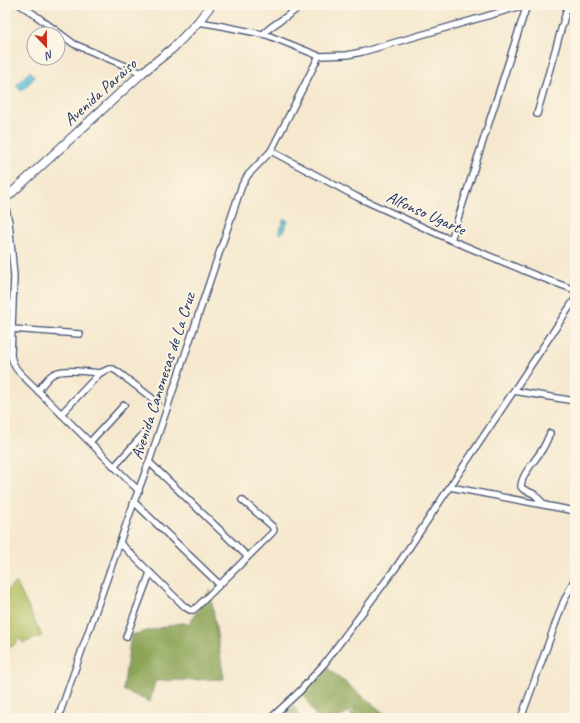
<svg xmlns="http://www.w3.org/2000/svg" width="580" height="723" font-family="Caveat,sans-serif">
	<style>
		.green { fill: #b0bd5f; stroke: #66765e }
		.forest { fill: #8ca456; stroke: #546a5a }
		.water { fill: #53bdd0; stroke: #377697 }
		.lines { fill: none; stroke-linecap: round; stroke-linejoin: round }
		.minor-casing { stroke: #3c4b6f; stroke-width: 8 }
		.secondary-casing { stroke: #3c4b6f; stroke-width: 10 }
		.minor { stroke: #fff; stroke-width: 5.5 }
		.secondary { stroke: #fff; stroke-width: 8 }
		.labels { text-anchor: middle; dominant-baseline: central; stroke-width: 4; stroke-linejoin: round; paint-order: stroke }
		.street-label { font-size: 17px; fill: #1b2f5e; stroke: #fcf5e5 }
	</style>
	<rect width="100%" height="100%" fill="#fcf5e5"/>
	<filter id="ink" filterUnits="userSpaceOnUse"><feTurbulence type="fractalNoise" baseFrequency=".025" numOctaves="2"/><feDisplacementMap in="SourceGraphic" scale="8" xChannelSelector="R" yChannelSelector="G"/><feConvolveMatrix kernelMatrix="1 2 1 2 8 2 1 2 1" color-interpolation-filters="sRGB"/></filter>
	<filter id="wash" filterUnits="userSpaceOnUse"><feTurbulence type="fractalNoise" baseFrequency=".012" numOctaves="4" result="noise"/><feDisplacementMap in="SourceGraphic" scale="16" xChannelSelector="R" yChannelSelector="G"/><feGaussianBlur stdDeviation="0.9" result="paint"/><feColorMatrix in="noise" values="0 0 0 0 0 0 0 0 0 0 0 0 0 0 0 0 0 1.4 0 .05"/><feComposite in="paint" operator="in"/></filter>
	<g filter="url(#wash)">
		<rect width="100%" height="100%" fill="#f5e8ce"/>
		<polygon class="green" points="16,582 42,636 23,643 20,638 13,646 5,650 5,592"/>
		<g class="forest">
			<polygon points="210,590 224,679 155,681 150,702 123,690 131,635 180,623 189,624"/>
			<polygon points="326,667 390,718 353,718 350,714 359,705 340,718 317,718 302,693"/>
			<polygon points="294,706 300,718 283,718 283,716"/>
		</g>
		<g class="water">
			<polygon points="30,71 35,77 22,91 16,85"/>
			<polygon points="284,219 288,221 284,231 281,234 279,233 279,231"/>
		</g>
	</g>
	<g filter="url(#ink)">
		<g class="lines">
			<defs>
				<g id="minor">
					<polyline points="20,5 31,12 74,44 142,73"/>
					<polyline points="198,22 217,25 267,35 319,56 347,55 362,52 525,5"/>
					<polyline points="263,34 271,27 303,5"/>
					<polyline points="537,114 568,5"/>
					<polyline points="271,151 357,197 451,240 537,276 575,290"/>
					<path d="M5,205L9,222L14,276L11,355C12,362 14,367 20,373L139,491"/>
					<polyline points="451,240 527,5"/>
					<polyline points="12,329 80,334"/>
					<path d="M38,391C42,385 47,378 53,374C63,368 88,372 100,373"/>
					<polyline points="514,391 575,401"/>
					<polyline points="61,414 100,373 109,369 113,369 118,372 157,402"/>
					<polyline points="90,442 124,405"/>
					<polyline points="149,462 247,556"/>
					<polyline points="114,467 147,430"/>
					<polyline points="450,487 575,511"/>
					<polyline points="134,502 219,584"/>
					<path d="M545,505L534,494L523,489L521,487C521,474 537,459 543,448C546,443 548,438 550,433"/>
					<polyline points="120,543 185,607 190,610 193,610 198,606 273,532 274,530 272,526 242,500"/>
					<polyline points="126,637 150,573"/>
					<polyline points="58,718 134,502 149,462 242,185 248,175 271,151 319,56"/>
					<polyline points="271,718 300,691 324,664 397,566 575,299"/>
					<polyline points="521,718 563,603 575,578"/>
				</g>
				<polyline id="secondary" points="5,199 142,73 173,48 198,22 211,5"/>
			</defs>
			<use href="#minor" class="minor-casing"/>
			<use href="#secondary" class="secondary-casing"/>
			<use href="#minor" class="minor"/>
			<use href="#secondary" class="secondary"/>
		</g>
	</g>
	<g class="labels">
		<g class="street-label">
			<text transform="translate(100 92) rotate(-42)">Avenida Paraiso</text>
			<text transform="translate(426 213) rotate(24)">Alfonso Ugarte</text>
			<text transform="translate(163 376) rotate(-72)">Avenida Canonesas de La Cruz</text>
		</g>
	</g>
	<rect width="580" height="723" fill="none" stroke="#fcf5e5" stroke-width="20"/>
	<g transform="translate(46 46) rotate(158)"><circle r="19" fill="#fcf5e5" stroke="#a2a6af"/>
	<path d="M0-3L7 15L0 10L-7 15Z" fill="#c8321e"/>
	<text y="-6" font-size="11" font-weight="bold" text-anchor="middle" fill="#1b2f5e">N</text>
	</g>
</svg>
